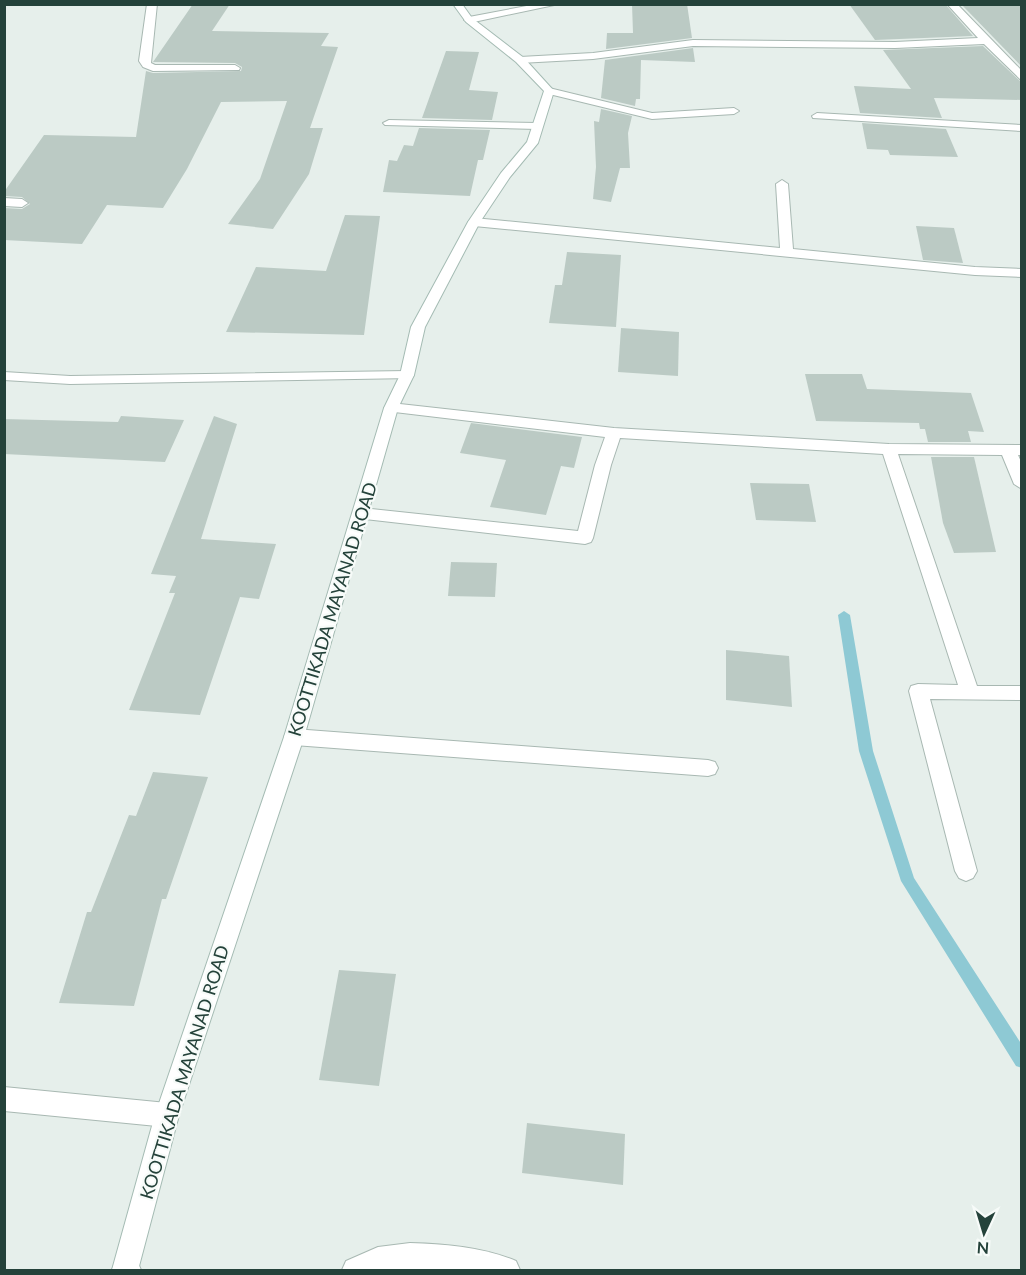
<svg xmlns="http://www.w3.org/2000/svg" width="1026" height="1275" font-family="Lato,sans-serif">
	<style>
		.lines { fill: none; stroke-linecap: round; stroke-linejoin: round }
		.stream { fill: #8ec9d4; fill-rule: evenodd }
		.building { fill: #bbcac4 }
		.street-casing { stroke: #a8b8b2; stroke-width: 2 }
		.secondary-casing { stroke: #a4bbb3; stroke-width: 2 }
		.street { fill: #fff; fill-rule: evenodd }
		.secondary { fill: #fff; fill-rule: evenodd }
		.labels { text-anchor: middle; dominant-baseline: central; stroke-width: 4.5; stroke-linejoin: round; paint-order: stroke }
		.street-label { font-size: 18px; fill: #24423a; stroke: #f7fbf9 }
	</style>
	<rect width="100%" height="100%" fill="#e6efeb"/>
	<g class="lines">
		<polygon class="stream" points="844,611 850,615 873,751 914,878 1022,1045 1022,1068 1016,1066 901,881 859,751 838,615"/>
	</g>
	<g class="building">
		<polygon points="193,4 230,4 212,31 329,33 321,46 338,47 310,128 323,128 309,174 273,229 228,224 260,179 287,101 221,102 187,169 163,208 107,205 82,244 4,240 4,208 22,209 30,204 22,197 4,196 4,192 44,135 136,137 146,71 153,73 241,71 242,67 235,63 153,62"/>
		<polygon points="632,4 687,4 692,38 606,49 607,33 633,33"/>
		<polygon points="849,4 945,4 973,36 875,40"/>
		<polygon points="961,4 1022,4 1022,67"/>
		<polygon points="983,46 1022,83 1022,100 934,98 942,118 860,113 854,86 911,89 883,50"/>
		<polygon points="693,48 695,62 641,60 640,99 636,99 635,106 601,98 605,60"/>
		<polygon points="446,51 479,52 469,90 498,92 492,120 422,118"/>
		<polygon points="601,109 632,116 628,133 630,168 620,168 611,202 593,199 596,167 594,121 599,122"/>
		<polygon points="862,123 946,129 958,157 890,155 888,150 867,149"/>
		<polygon points="419,128 490,130 483,160 478,160 470,196 383,192 389,160 397,161 404,145 413,146"/>
		<polygon points="345,215 380,216 364,335 226,332 256,267 326,271"/>
		<polygon points="916,226 954,228 963,263 923,260"/>
		<polygon points="567,252 621,255 616,327 549,323 555,285 562,285"/>
		<polygon points="621,328 679,332 678,376 618,372"/>
		<polygon points="805,374 862,374 867,389 971,393 984,432 968,431 971,442 928,442 925,429 920,429 919,423 816,421"/>
		<polygon points="121,416 184,420 165,462 4,454 4,419 118,422"/>
		<polygon points="214,416 237,424 201,539 276,544 259,599 240,597 200,715 129,710 175,593 169,593 176,576 151,574"/>
		<polygon points="471,423 582,437 574,468 561,466 546,515 490,507 506,460 460,453"/>
		<polygon points="931,457 974,457 996,552 954,553 943,523"/>
		<polygon points="750,483 809,484 816,522 756,520"/>
		<polygon points="451,562 497,563 495,597 448,596"/>
		<polygon points="726,650 789,656 792,707 726,700"/>
		<polygon points="153,772 208,777 166,899 162,899 134,1006 59,1003 87,912 91,912 129,815 136,816"/>
		<polygon points="339,970 396,974 379,1086 319,1080"/>
		<polygon points="527,1123 625,1134 623,1185 522,1173"/>
	</g>
	<g class="lines">
		<defs>
			<g id="street">
				<polygon points="147,4 157,4 151,63 155,65 235,65 240,68 239,70 153,71 143,67 139,61"/>
				<polygon points="537,4 559,4 469,23 464,20 469,17"/>
				<polygon points="947,4 957,4 1022,71 1022,81 984,44 895,48 693,46 593,59 520,63 515,60 520,57 593,53 693,40 895,42 978,38"/>
				<polygon points="549,88 652,113 734,108 739,111 734,114 652,119 545,93 545,89"/>
				<polygon points="817,113 1022,125 1022,131 813,118 812,116"/>
				<polygon points="389,120 537,123 543,126 537,129 385,125 383,123"/>
				<polygon points="782,180 788,184 793,249 975,267 1022,269 1022,277 975,275 474,226 468,222 474,218 780,248 776,184"/>
				<polygon points="4,198 22,199 28,203 22,207 4,206"/>
				<polygon points="407,371 414,375 412,378 70,384 4,380 4,372 70,376"/>
				<polygon points="391,403 614,428 889,444 1022,445 1022,455 1018,455 1022,464 1022,489 1014,484 1002,455 898,454 977,686 1022,686 1022,700 930,699 977,871 973,878 966,881 959,878 955,871 909,691 911,686 918,684 958,685 883,454 620,438 611,465 593,538 591,542 585,544 356,518 354,514 356,510 362,508 578,531 595,465 605,437 386,411 384,408"/>
				<polygon points="294,729 708,760 715,762 718,768 715,774 708,776 294,745 287,743 284,737 287,731"/>
				<polygon points="4,1087 167,1103 176,1106 179,1115 176,1124 167,1127 4,1111"/>
				<path d="M410,1243C446,1244 483,1247 516,1261L520,1270H342L346,1261L378,1247Z"/>
				<polygon points="128,1257 137,1261 141,1270 112,1270 116,1261"/>
			</g>
			<polygon id="secondary" points="453,4 462,4 472,18 524,58 554,91 538,143 510,177 480,222 425,327 414,375 398,408 304,737 179,1115 138,1270 112,1270 155,1115 284,737 384,408 400,375 411,327 468,222 501,173 527,142 544,91 516,62 466,22"/>
		</defs>
		<use href="#street" class="street-casing"/>
		<use href="#secondary" class="secondary-casing"/>
		<use href="#street" class="street"/>
		<use href="#secondary" class="secondary"/>
	</g>
	<g class="labels">
		<g class="street-label">
			<text transform="translate(332 609) rotate(-73)">KOOTTIKADA MAYANAD ROAD</text>
			<text transform="translate(184 1072) rotate(-73)">KOOTTIKADA MAYANAD ROAD</text>
		</g>
	</g>
	<rect width="1026" height="1275" fill="none" stroke="#24423a" stroke-width="12"/>
	<g transform="translate(984 1233) rotate(184)" stroke="#f7fbf9" stroke-width="4.5" paint-order="stroke">
	<path d="M0-4.5L10 22L0 15L-10 22Z" fill="#24423a"/>
	<text y="-9" font-size="16" font-weight="bold" text-anchor="middle" fill="#24423a">N</text>
	</g>
</svg>
